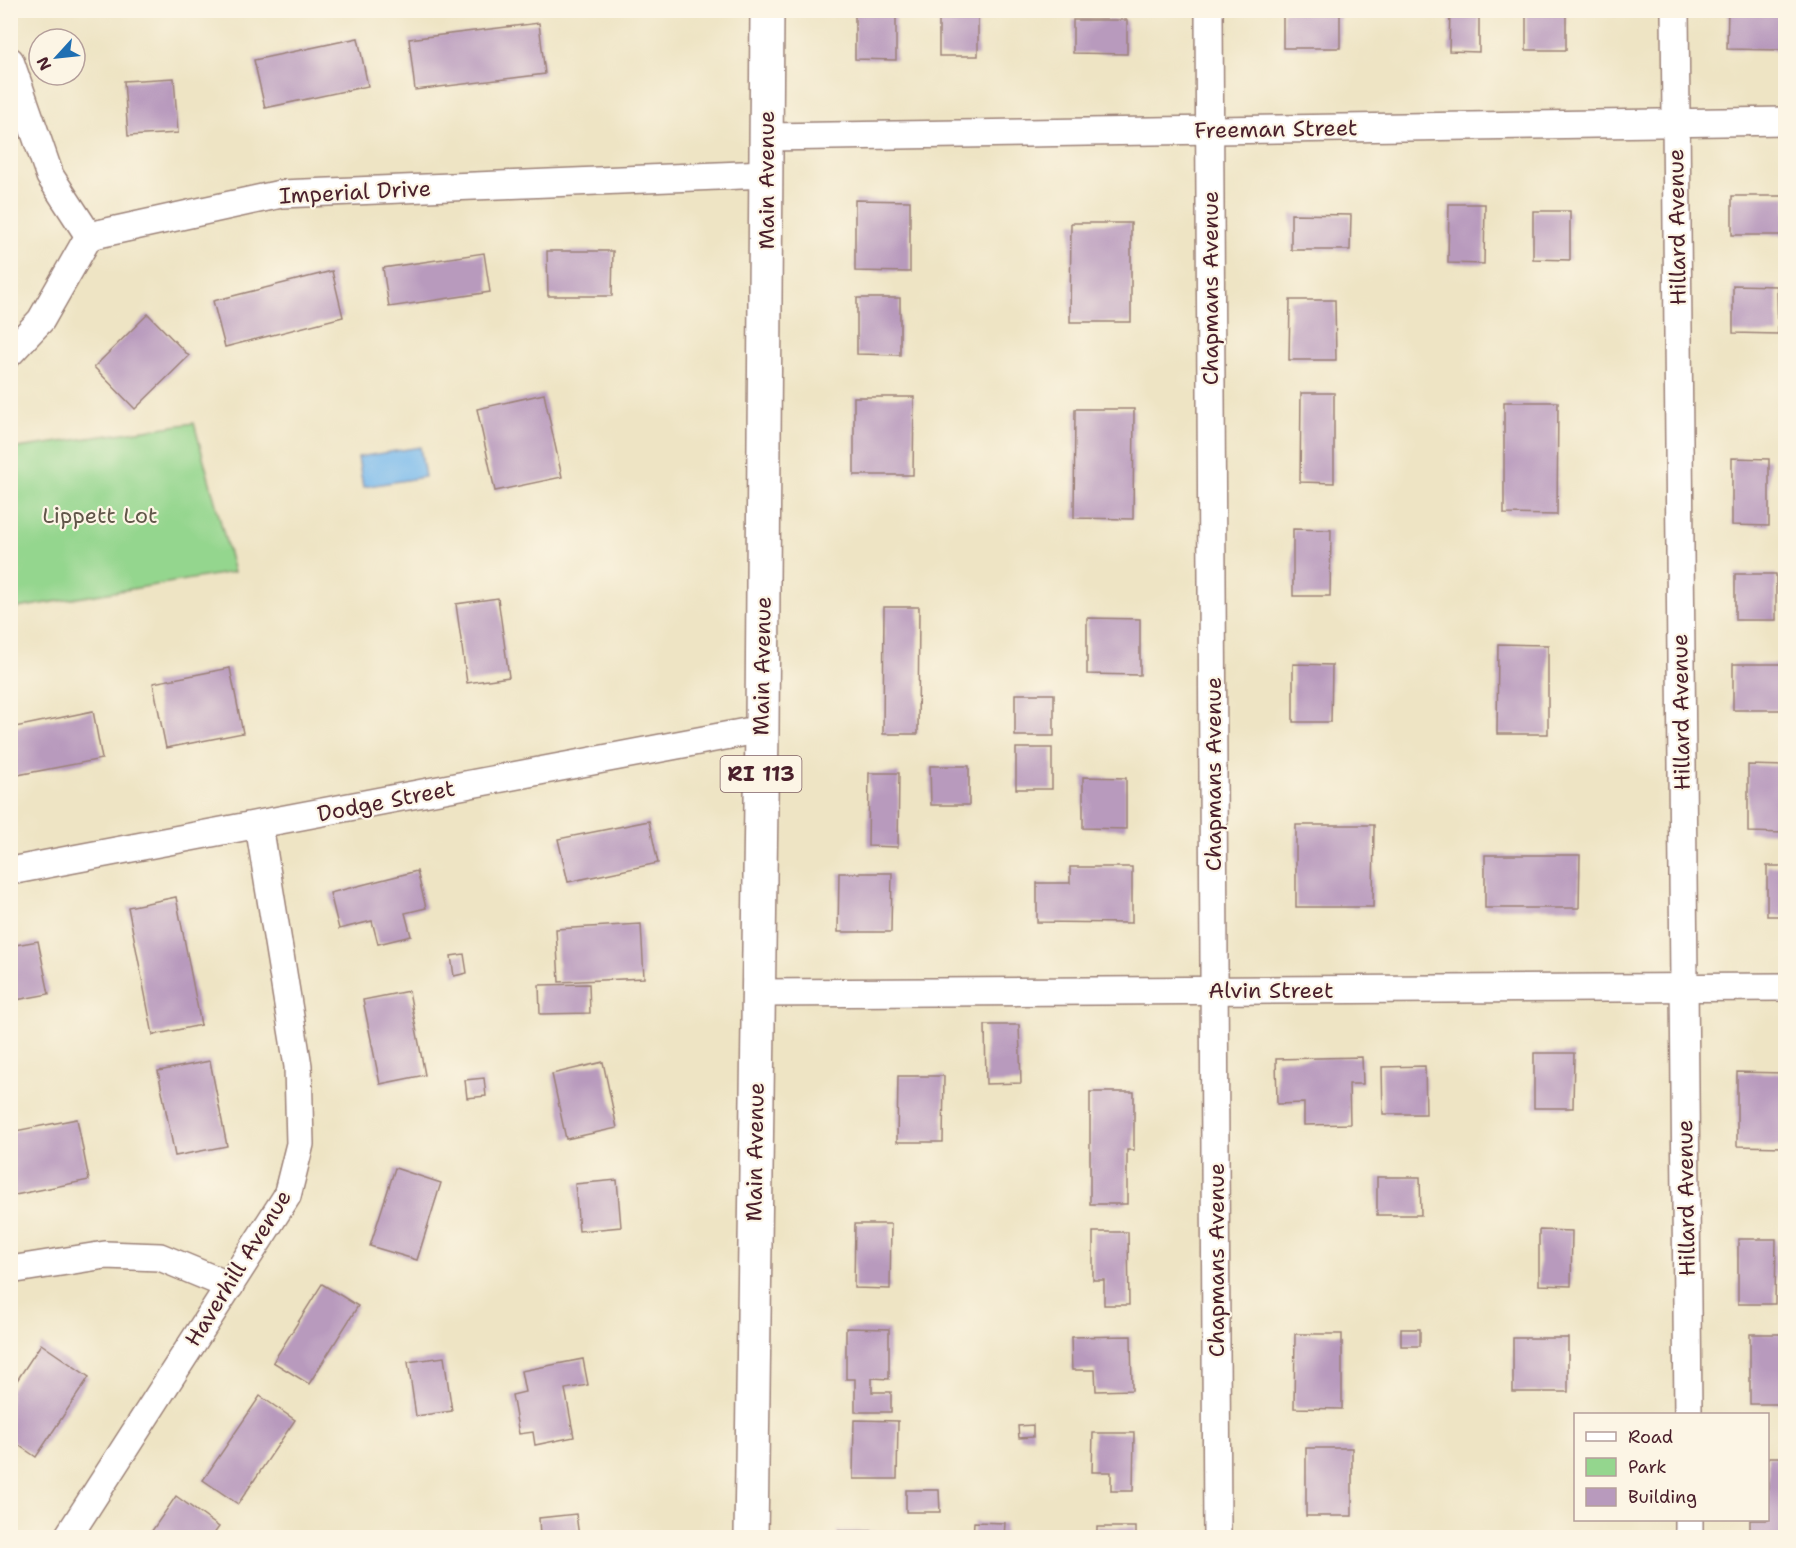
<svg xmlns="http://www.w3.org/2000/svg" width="1796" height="1548" font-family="'Shantell Sans',sans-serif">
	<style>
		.green { fill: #94d68e; stroke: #6f7a5c; stroke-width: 1.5 }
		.water { fill: #78baed; stroke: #616c8c; stroke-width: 1.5 }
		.building { fill: #b89abd }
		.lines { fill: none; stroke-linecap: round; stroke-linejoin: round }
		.minor-casing { stroke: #9c8278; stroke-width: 30 }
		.primary-casing { stroke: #9c8278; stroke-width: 36 }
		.minor { stroke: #fff; stroke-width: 27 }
		.primary { stroke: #fff; stroke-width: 33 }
		.labels { text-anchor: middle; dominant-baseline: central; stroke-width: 4.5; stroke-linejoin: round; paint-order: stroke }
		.shield { fill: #fcf5e5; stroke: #7f5f63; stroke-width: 1.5 }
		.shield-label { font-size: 21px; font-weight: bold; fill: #4a1f2b }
		.street-label { font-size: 22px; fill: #4a1f2b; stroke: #fcf5e5 }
		.park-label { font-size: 22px; fill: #605649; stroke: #fcf5e5 }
	</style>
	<rect width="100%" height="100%" fill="#fcf5e5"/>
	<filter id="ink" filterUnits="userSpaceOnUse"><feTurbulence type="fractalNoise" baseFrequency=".0167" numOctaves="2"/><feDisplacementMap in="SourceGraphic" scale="12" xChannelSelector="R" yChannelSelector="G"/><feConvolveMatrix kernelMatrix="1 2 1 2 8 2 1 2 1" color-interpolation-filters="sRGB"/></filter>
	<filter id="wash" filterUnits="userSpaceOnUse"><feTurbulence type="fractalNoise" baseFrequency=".008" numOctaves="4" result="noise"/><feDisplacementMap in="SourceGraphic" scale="24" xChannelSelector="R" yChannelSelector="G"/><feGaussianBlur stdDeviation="1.35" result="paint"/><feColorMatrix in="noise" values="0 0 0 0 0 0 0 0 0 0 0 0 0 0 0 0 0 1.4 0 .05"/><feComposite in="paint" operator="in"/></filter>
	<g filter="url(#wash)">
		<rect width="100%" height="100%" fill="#eee4c4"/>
		<polygon class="green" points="194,423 234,572 11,609 11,449"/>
		<polygon class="water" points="420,447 425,477 363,487 358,457"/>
		<g id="blocks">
			<g class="building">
				<polygon points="855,10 896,10 896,60 855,59"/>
				<rect x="939" y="10" width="39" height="46"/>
				<polygon points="1450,10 1479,10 1479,52 1449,51"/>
				<rect x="1526" y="10" width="40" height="40"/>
				<polygon points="1728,10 1786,10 1786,50 1727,49"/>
				<polygon points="1283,11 1340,12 1340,48 1283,48"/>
				<polygon points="1073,20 1127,20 1127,54 1073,53"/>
				<polygon points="539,23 545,74 415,90 409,39"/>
				<polygon points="358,38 368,86 265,108 254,60"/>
				<polygon points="174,78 178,133 128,136 124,81"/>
				<rect x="1732" y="196" width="54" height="39"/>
				<polygon points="855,200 910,201 910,272 855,271"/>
				<polygon points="1449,204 1485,204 1484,264 1448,263"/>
				<polygon points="1533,211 1570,211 1570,260 1533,259"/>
				<polygon points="1291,214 1351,215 1350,250 1291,250"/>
				<polygon points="1071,223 1131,223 1131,322 1070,322"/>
				<polygon points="547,251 613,251 612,296 548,296"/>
				<polygon points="484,253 490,292 389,307 383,268"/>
				<polygon points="332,271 343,317 225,347 213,301"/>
				<polygon points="1733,285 1777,286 1778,334 1733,333"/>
				<polygon points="857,298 900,298 900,355 857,354"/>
				<polygon points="1290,300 1335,300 1336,360 1289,360"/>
				<polygon points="148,314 189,356 135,409 94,367"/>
				<polygon points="1301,393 1334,393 1334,483 1300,482"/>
				<polygon points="544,394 562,477 495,491 477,409"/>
				<polygon points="854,397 914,397 913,475 854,475"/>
				<polygon points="1504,402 1558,402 1557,515 1504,514"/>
				<polygon points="1075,409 1134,409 1133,519 1074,518"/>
				<polygon points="1732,458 1769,459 1769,526 1732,525"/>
				<polygon points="1293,529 1331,530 1330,596 1293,596"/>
				<rect x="1735" y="574" width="41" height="46"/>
				<polygon points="498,598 509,677 467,683 456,604"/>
				<polygon points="884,607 919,607 918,734 883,734"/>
				<polygon points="1087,618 1140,619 1140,675 1087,674"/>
				<polygon points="1498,644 1548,645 1548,734 1497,734"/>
				<polygon points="1293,664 1332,665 1331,722 1293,722"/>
				<rect x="1733" y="664" width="53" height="46"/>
				<polygon points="230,668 243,733 166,748 153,683"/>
				<rect x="1015" y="694" width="39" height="42"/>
				<polygon points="93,711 102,759 12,776 10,728"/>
				<rect x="1016" y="748" width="36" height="41"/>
				<polygon points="1748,765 1786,766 1786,833 1748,832"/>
				<polygon points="930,766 969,766 969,805 931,805"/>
				<polygon points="869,773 899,773 898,847 868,846"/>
				<polygon points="1083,777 1126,778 1126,829 1083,828"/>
				<polygon points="649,821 658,863 568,882 558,839"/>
				<polygon points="1296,825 1374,825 1373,907 1296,907"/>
				<polygon points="1485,855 1580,855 1579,908 1485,908"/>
				<rect x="1767" y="866" width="19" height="50"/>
				<polygon points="1070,867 1132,867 1132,923 1037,922 1037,883 1070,883"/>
				<polygon points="417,871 426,908 405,913 411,936 378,944 372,921 339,929 330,893"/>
				<polygon points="839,873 892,873 891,932 838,932"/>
				<polygon points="176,897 201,1025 153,1035 128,907"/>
				<polygon points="641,924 644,978 559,982 556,929"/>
				<polygon points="38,941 49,994 10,1001 10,946"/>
				<polygon points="464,954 467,973 454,976 451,956"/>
				<polygon points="589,984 590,1013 540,1014 539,985"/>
				<polygon points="409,991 425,1075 380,1084 363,1000"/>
				<polygon points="985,1025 1019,1025 1021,1083 986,1084"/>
				<polygon points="1534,1053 1574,1053 1573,1108 1534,1108"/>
				<polygon points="1362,1057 1363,1084 1349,1084 1350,1124 1304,1125 1304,1103 1277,1104 1276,1059"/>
				<polygon points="210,1061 227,1146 175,1156 158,1071"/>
				<polygon points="603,1062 617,1128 566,1139 552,1074"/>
				<polygon points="1425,1066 1426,1114 1383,1114 1382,1067"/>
				<polygon points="1737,1072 1784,1073 1784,1147 1737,1146"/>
				<polygon points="898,1076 944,1076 943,1142 897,1142"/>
				<polygon points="484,1078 486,1096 467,1098 465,1080"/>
				<polygon points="1090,1092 1134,1092 1134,1150 1127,1150 1127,1204 1090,1204"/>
				<polygon points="77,1119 89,1180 10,1196 10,1132"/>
				<polygon points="395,1168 441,1183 417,1260 370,1246"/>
				<polygon points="1377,1177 1420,1177 1421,1215 1377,1215"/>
				<polygon points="617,1180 621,1227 579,1231 575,1184"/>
				<polygon points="855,1224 891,1224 890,1289 854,1288"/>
				<polygon points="1539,1230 1572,1231 1571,1286 1539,1285"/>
				<polygon points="1093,1232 1128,1232 1129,1305 1104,1305 1104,1280 1093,1280"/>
				<polygon points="1738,1239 1776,1239 1775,1304 1738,1304"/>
				<polygon points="322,1284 358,1306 309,1384 273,1362"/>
				<polygon points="846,1328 889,1329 889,1379 872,1378 872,1392 891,1392 891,1412 855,1412 855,1379 846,1379"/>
				<rect x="1401" y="1329" width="19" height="17"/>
				<polygon points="1295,1334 1342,1334 1342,1409 1294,1408"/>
				<rect x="1750" y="1334" width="36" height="70"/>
				<polygon points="1131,1336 1132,1390 1096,1391 1095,1370 1072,1370 1071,1337"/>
				<rect x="1513" y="1338" width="55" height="54"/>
				<polygon points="41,1344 89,1377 36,1457 10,1439 10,1391"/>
				<polygon points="444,1357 452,1411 416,1416 408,1362"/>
				<polygon points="583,1359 588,1385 565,1389 574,1437 535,1445 533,1432 519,1434 512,1395 525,1392 521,1371"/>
				<polygon points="260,1396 295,1420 238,1504 203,1480"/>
				<polygon points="854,1420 898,1421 897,1479 853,1479"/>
				<polygon points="1033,1425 1033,1437 1019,1438 1018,1426"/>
				<polygon points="1093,1433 1134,1433 1133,1491 1111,1491 1111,1472 1092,1472"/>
				<rect x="1306" y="1448" width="46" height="68"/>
				<polygon points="1768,1457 1786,1457 1786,1538 1750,1538 1750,1520 1768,1520"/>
				<polygon points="906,1490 939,1490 940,1512 906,1512"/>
				<polygon points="176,1496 219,1527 211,1538 147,1538"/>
				<polygon points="576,1514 579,1537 540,1538 539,1518"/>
				<polygon points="974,1522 1005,1523 1004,1538 973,1538"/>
				<rect x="1097" y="1527" width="39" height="11"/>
				<rect x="837" y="1531" width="67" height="7"/>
				<rect x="1015" y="1534" width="14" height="4"/>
			</g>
		</g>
	</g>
	<g filter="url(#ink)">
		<use href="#blocks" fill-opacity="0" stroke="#9c8278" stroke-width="1.5"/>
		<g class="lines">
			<defs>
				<g id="minor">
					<polyline points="1209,10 1217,1538"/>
					<polyline points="1675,10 1688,1414"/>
					<polyline points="10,61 50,176 89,236"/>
					<polyline points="767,137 1786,121"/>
					<polyline points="10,353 41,320 89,236 281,194 766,174"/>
					<polyline points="10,871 762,729"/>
					<polyline points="757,993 1786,987"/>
					<polyline points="10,1270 105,1255 160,1257 230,1286"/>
					<polyline points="1689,1520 1689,1538"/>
					<polyline points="67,1538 287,1196 300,1144 298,1066 259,825"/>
				</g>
				<polyline id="primary" points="751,1538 762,729 767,10"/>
			</defs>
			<use href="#minor" class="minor-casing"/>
			<use href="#primary" class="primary-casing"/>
			<use href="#minor" class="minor"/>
			<use href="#primary" class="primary"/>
		</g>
	</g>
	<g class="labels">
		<rect class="shield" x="720.5" y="756" width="81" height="36" rx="4.5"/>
		<g class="shield-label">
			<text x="761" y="774">RI 113</text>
		</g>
		<g class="street-label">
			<text transform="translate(1276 129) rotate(-1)">Freeman Street</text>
			<text transform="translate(766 180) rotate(-90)">Main Avenue</text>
			<text transform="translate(355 192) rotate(-3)">Imperial Drive</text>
			<text transform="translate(1677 227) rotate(-91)">Hillard Avenue</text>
			<text transform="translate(1210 288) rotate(-90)">Chapmans Avenue</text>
			<text transform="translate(762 666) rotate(-89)">Main Avenue</text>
			<text transform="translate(1681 712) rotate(-91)">Hillard Avenue</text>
			<text transform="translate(1213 774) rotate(-90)">Chapmans Avenue</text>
			<text transform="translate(386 801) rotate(-11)">Dodge Street</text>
			<text x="1271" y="990">Alvin Street</text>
			<text transform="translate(755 1152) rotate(-89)">Main Avenue</text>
			<text transform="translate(1686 1198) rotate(-91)">Hillard Avenue</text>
			<text transform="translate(1216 1260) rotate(-90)">Chapmans Avenue</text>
			<text transform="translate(238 1268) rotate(-58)">Haverhill Avenue</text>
		</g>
		<g class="park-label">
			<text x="100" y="515">Lippett Lot</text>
		</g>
	</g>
	<rect width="1796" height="1548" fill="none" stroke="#fcf5e5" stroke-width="36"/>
	<rect x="1574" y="1413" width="195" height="108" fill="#fcf5e5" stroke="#b59f9b" stroke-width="1.5"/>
	<rect x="1586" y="1432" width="30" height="9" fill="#ffffff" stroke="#b59f9b" stroke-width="1.5"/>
	<text x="1628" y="1443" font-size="18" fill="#4a1f2b">Road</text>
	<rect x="1586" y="1458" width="30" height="18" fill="#94d68e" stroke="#b59f9b" stroke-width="1.5"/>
	<text x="1628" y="1473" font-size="18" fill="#4a1f2b">Park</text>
	<rect x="1586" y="1488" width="30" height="18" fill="#b89abd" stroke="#b59f9b" stroke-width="1.5"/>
	<text x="1628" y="1503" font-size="18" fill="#4a1f2b">Building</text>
	<g transform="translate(57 57) rotate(243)"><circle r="28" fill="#fcf5e5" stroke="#b59f9b" stroke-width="1.5"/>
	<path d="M0-4.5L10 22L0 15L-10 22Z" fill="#1f6fb2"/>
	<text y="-9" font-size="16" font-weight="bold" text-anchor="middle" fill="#4a1f2b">N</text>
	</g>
</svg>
